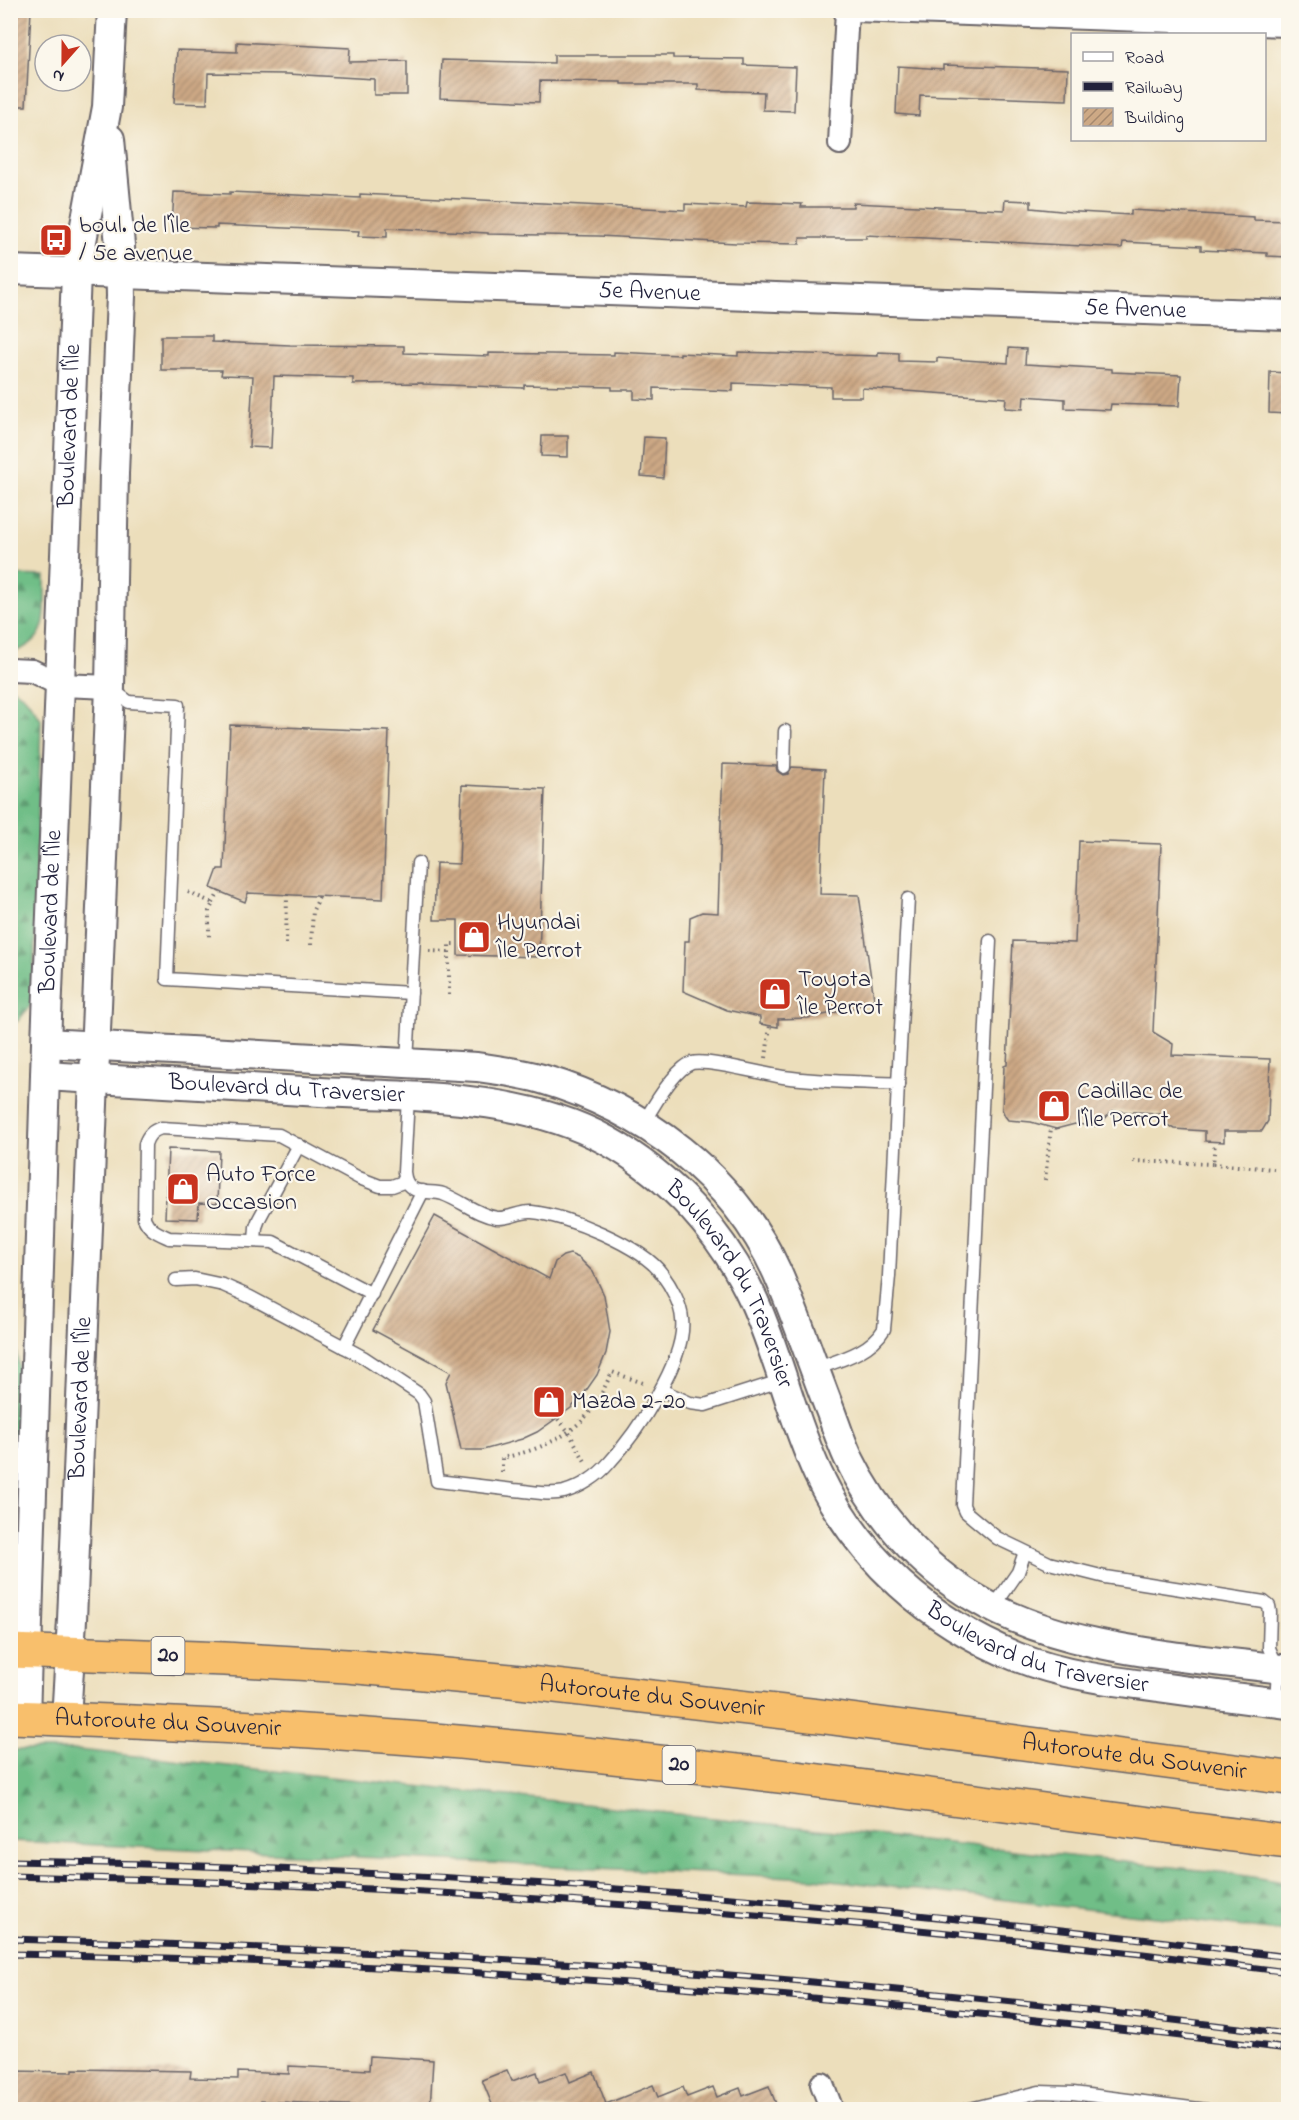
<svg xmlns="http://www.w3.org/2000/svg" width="1299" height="2120" font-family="'Indie Flower',sans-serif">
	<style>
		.forest { fill: url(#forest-firs); stroke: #497061; stroke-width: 1.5 }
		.building { fill: url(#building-hatch) }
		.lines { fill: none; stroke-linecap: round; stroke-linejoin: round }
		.service-casing { stroke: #696468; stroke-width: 15 }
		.minor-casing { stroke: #696468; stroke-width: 26 }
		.tertiary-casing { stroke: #696468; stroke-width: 32 }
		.trunk-casing { stroke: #696468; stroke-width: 36 }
		.path { stroke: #696468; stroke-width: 4; stroke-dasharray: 1.5 4.5; stroke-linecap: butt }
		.service { stroke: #fff; stroke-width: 12 }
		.minor { stroke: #fff; stroke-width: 22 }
		.tertiary { stroke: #fff; stroke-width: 28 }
		.trunk { stroke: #f8bf6c; stroke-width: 33 }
		.rail-casing { stroke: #22223b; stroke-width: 7 }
		.rail { stroke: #fbf7ec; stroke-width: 4.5; stroke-dasharray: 14; stroke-linecap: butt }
		.labels { text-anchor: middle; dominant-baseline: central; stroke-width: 4.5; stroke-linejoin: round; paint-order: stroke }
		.shield { fill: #fbf7ec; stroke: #636270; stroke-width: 1.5 }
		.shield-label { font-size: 22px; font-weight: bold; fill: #22223b }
		.poi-label { font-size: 24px; fill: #22223b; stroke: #fbf7ec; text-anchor: start }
		.street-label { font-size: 24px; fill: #22223b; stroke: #fbf7ec }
	</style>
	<defs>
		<pattern id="forest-firs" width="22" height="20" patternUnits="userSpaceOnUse" patternTransform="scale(1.5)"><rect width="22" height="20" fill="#70be87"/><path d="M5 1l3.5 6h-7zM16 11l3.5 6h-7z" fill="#5c9a70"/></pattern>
		<pattern id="building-hatch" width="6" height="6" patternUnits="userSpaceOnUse" patternTransform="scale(1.5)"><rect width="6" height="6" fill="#cda985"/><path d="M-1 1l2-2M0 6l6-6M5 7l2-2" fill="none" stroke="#a6896e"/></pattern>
	</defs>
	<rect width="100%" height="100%" fill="#fbf7ec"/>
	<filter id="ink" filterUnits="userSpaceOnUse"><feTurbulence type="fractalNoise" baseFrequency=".0167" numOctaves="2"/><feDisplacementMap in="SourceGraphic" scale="12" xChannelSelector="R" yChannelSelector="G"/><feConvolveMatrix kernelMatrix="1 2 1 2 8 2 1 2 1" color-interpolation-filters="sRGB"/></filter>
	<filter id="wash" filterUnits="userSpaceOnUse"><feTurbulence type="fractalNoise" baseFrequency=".008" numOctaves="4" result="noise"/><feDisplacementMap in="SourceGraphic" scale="24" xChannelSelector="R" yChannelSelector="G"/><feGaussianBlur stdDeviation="1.35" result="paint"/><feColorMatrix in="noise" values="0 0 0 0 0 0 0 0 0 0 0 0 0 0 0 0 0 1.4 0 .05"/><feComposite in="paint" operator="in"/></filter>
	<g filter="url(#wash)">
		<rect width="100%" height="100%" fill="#ecdebb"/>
		<g class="forest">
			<path d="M11,575L45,576C44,613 53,640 11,653Z"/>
			<polygon points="11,687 25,697 41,719 33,1002 18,1021 11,1024"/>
			<polygon points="11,1321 19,1367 11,1577"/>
			<polygon points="11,1750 79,1750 1228,1873 1288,1883 1288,1932 813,1878 11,1841"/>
		</g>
		<g id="blocks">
			<g class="building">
				<polygon points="10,10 31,10 26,106 10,106"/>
				<polygon points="237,42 350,48 349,62 407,61 407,95 374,95 374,79 288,74 208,73 207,104 174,103 177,50 237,52"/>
				<polygon points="554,55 673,55 673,58 744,59 744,65 796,67 794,111 763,110 764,92 698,90 698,84 621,84 621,82 540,81 539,102 440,98 442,60 554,63"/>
				<polygon points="943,65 1068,69 1067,100 920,95 919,116 896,114 898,66 943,69"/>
				<polygon points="174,192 230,194 230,192 360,198 360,194 685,210 685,204 746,207 747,202 802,204 801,207 853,207 853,203 1004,210 1005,200 1031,201 1031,208 1061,211 1131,215 1131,210 1254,217 1254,220 1288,221 1288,257 1267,256 1267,253 1201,250 1201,246 1123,242 1122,248 866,235 866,238 800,238 800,244 736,243 599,236 488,234 488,233 387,228 387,237 358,236 359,231 285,228 217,225 217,228 172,227"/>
				<polygon points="161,336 212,336 212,342 290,345 404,346 404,353 489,356 489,353 614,355 614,352 680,355 680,353 738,356 738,352 878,356 878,352 899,353 899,361 937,362 937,358 1008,363 1009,348 1026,349 1025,364 1112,369 1112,372 1181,375 1179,406 1111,404 1110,410 1065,408 1065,399 1024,396 1023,409 1005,408 1006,398 862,388 862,397 831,397 831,387 733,383 733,391 654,388 654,400 634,399 634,390 612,390 612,387 524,385 524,388 423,384 423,383 353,384 353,378 274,376 271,448 249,447 253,376 221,375 222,370 161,370"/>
				<polygon points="1270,372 1288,373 1288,414 1269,413"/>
				<polygon points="542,436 568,436 568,457 541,456"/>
				<polygon points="644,437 665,438 663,478 641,476"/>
				<polygon points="230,725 389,731 383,899 248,893 245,902 211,888 218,869 224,869"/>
				<polygon points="723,764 776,766 777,771 783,775 788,774 792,767 825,769 820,894 859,895 874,999 853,1008 833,1013 808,1018 778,1019 778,1027 760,1024 760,1017 727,1010 683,991 685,941 689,941 690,917 702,912 718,913"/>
				<polygon points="462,785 545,789 539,957 458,955 458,920 434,920 436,863 459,864"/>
				<polygon points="1079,841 1161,844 1153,1032 1173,1044 1172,1055 1270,1059 1268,1121 1262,1131 1224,1131 1224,1142 1205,1141 1205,1131 1174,1129 1167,1125 1159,1113 1112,1111 1102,1122 1095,1126 1075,1124 1056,1129 1031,1122 1008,1120 1005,1116 1002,1109 1004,1066 1007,1065 1013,941 1075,943"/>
				<polygon points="168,1149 219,1151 217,1204 199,1203 198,1219 165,1218"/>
				<polygon points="435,1216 549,1279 555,1262 563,1256 570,1254 579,1258 593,1272 604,1295 610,1332 606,1353 597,1375 583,1395 571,1408 537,1432 522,1439 483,1450 461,1450 446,1382 451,1372 373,1330"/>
				<polygon points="370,2056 433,2060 430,2109 366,2109 366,2106 261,2101 260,2109 44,2106 44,2109 10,2109 10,2071 73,2072 73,2069 191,2071 190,2078 238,2079 238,2072 289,2074 289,2066 369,2070"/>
				<polygon points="507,2070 512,2081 537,2072 540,2082 566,2072 570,2082 594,2072 606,2104 653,2085 658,2097 683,2087 687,2097 713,2087 717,2097 740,2088 743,2096 769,2086 778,2109 494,2109 482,2080"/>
			</g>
		</g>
	</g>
	<g filter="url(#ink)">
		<use href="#blocks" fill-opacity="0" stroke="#696468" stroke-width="1.5"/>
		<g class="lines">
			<defs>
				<g id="service">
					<polyline points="113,690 129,702 178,705 167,979 411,993"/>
					<polyline points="784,767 785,731"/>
					<polyline points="990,941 963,1505 966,1512 997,1538 1049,1563 1105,1577 1264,1602 1269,1606 1270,1612 1269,1648 1278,1669 1276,1702"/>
					<polyline points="407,1062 418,863"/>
					<polyline points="898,1084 908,899"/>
					<path d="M643,1124C652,1108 675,1068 692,1063C709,1059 762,1074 783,1077C821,1082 860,1082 898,1084L889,1276L884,1329C870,1353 839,1360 815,1369"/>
					<polyline points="255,1241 256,1227 259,1219 299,1145"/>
					<path d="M176,1280L195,1279L223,1285L250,1297L363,1357L419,1394L424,1401L437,1481C463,1484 488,1487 514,1490C530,1491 548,1496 564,1492C581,1487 598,1476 609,1463C636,1434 687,1359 682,1319C681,1304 671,1286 662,1274C642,1246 566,1215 532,1212C520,1211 509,1219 497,1218C477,1215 462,1201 443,1194C434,1191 420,1194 412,1188C406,1184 405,1179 404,1172L408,1097"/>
					<path d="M372,1294L273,1242L169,1238C158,1233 149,1230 144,1218L145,1144C148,1135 152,1131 161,1128L279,1135L359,1178L380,1186H392L406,1181"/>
					<polyline points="344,1347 423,1191"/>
					<polyline points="661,1390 690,1403 705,1405 783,1380"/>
					<polyline points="993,1608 1018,1572 1025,1552"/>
					<polyline points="966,2110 1039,2092 1073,2093 1207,2110"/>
				</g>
				<g id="minor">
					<polyline points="854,10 1288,25"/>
					<polyline points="840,143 847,10"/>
					<polyline points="10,670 32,671 61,685 110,687"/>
					<polyline points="822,2084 832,2110"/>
				</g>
				<g id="tertiary">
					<path id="s1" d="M10,270L1288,315"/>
					<path d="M46,1043L477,1067C499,1070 521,1073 542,1079C642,1108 733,1175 777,1272C797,1317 812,1364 830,1410C836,1426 841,1442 848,1457C875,1513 920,1566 975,1598C1065,1652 1185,1656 1288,1670"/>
					<path id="s2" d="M45,1076C137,1081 229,1086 321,1092C414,1097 522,1094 606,1140C671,1176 723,1233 754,1301C779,1357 792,1418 818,1474C858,1558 930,1622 1017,1657C1062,1675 1111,1681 1159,1687C1202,1693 1245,1699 1288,1704"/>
					<path id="s3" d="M25,1718L46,1043L76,273L107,107L112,10"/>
					<path id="s4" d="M66,1719L72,1620L110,687L114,474L121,296L120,245L110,139"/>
				</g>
				<g id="trunk">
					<path id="s5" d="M10,1651L225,1659L347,1666L511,1681L819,1716L1288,1778"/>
					<path id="s6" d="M10,1717C167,1723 325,1730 481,1744C751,1768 1020,1808 1288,1842"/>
				</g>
			</defs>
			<use href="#service" class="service-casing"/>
			<use href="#minor" class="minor-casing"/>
			<use href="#tertiary" class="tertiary-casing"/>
			<use href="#trunk" class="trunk-casing"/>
			<g class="path">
				<polyline points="188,892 213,903 209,911 209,940"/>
				<polyline points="213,903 219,892"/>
				<polyline points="286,944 287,895"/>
				<polyline points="311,945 313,910 320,896"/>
				<polyline points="429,951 449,952"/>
				<polyline points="449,995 449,944 458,944"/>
				<polyline points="766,1058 770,1025"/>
				<polyline points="1133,1161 1213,1164 1215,1142"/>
				<polyline points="1213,1164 1274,1169"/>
				<polyline points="1045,1180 1051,1128"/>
				<polyline points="558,1419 568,1431 586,1463"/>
				<path d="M502,1472V1458C535,1451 567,1439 589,1413C599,1401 605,1386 612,1372L646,1384"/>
				<polyline points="322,2105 322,2110"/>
				<polyline points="107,2108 109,2110"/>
				<polyline points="180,2109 180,2110"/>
				<polyline points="80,2110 84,2107"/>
				<polyline points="155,2110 157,2108"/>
			</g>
			<use href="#service" class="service"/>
			<use href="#minor" class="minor"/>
			<use href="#tertiary" class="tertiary"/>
			<use href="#trunk" class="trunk"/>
			<defs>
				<g id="rail">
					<path d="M10,1861C438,1868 865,1903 1288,1957"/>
					<path d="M10,1876C438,1885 865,1917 1288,1972"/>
					<path d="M10,1939C210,1945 410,1953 609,1966C836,1981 1063,2006 1288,2034"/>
					<path d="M10,1954C438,1962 865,1996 1288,2049"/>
				</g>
			</defs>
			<use href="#rail" class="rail-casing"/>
			<use href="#rail" class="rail"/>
		</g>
	</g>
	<defs>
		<symbol id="bus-square" viewBox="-11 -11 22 22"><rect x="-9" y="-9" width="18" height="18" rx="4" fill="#c8321e" stroke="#fbf7ec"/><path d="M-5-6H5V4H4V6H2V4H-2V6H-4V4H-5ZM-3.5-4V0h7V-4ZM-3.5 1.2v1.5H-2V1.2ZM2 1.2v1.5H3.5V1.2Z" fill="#fff"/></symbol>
		<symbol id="shop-square" viewBox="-11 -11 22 22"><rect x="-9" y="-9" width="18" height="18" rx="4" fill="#c8321e" stroke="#fbf7ec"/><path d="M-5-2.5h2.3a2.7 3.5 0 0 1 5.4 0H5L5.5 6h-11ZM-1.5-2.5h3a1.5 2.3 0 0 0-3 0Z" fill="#fff"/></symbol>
	</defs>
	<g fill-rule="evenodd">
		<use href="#bus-square" x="37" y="221" width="38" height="38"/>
		<use href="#shop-square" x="455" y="918" width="38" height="38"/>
		<use href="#shop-square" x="756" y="975" width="38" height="38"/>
		<use href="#shop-square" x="1035" y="1087" width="38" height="38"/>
		<use href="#shop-square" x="164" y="1170" width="38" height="38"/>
		<use href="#shop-square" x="530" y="1383" width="38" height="38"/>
	</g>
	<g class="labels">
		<g class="shield">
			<rect x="151.5" y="1637" width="33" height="38" rx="4.5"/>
			<rect x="662.5" y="1746" width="33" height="38" rx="4.5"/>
		</g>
		<g class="shield-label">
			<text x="168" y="1656">20</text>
			<text x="679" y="1765">20</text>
		</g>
		<g class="poi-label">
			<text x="79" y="226">boul. de l'Île<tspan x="79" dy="28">/ 5e avenue</tspan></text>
			<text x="497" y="923">Hyundai<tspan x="497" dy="28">Île Perrot</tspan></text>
			<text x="798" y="980">Toyota<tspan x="798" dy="28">Île Perrot</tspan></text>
			<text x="1077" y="1092">Cadillac de<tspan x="1077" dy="28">l'Île Perrot</tspan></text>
			<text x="206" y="1175">Auto Force<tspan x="206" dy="28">Occasion</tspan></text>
			<text x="572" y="1402">Mazda 2-20</text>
		</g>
		<g class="street-label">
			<text stroke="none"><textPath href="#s1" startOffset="640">5e Avenue</textPath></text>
			<text stroke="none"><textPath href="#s1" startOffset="1126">5e Avenue</textPath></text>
			<text stroke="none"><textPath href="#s3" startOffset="1293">Boulevard de l'Île</textPath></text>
			<text stroke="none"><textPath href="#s3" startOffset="807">Boulevard de l'Île</textPath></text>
			<text stroke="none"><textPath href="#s2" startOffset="242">Boulevard du Traversier</textPath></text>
			<text stroke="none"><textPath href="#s2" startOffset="764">Boulevard du Traversier</textPath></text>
			<text stroke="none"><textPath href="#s4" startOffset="321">Boulevard de l'Île</textPath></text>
			<text stroke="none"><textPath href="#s2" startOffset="1268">Boulevard du Traversier</textPath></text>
			<text stroke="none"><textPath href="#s5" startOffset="644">Autoroute du Souvenir</textPath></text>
			<text stroke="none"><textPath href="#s6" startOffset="158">Autoroute du Souvenir</textPath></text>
			<text stroke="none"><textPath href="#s5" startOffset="1130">Autoroute du Souvenir</textPath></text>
		</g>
	</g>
	<rect width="1299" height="2120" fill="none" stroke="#fbf7ec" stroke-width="36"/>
	<rect x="1071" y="33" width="195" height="108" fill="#fbf7ec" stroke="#a4a2a5" stroke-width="1.5"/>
	<rect x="1083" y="52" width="30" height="9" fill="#ffffff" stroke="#a4a2a5" stroke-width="1.5"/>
	<text x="1125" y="63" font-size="18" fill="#22223b">Road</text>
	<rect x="1083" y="82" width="30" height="9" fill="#22223b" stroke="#a4a2a5" stroke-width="1.5"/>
	<text x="1125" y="93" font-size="18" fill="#22223b">Railway</text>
	<rect x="1083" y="108" width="30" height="18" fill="url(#building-hatch)" stroke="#a4a2a5" stroke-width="1.5"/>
	<text x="1125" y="123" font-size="18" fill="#22223b">Building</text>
	<g transform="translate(63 63) rotate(201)"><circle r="28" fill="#fbf7ec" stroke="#a4a2a5" stroke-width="1.5"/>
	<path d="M0-4.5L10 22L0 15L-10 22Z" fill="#c8321e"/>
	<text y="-9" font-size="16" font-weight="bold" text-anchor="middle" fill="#22223b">N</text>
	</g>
</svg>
